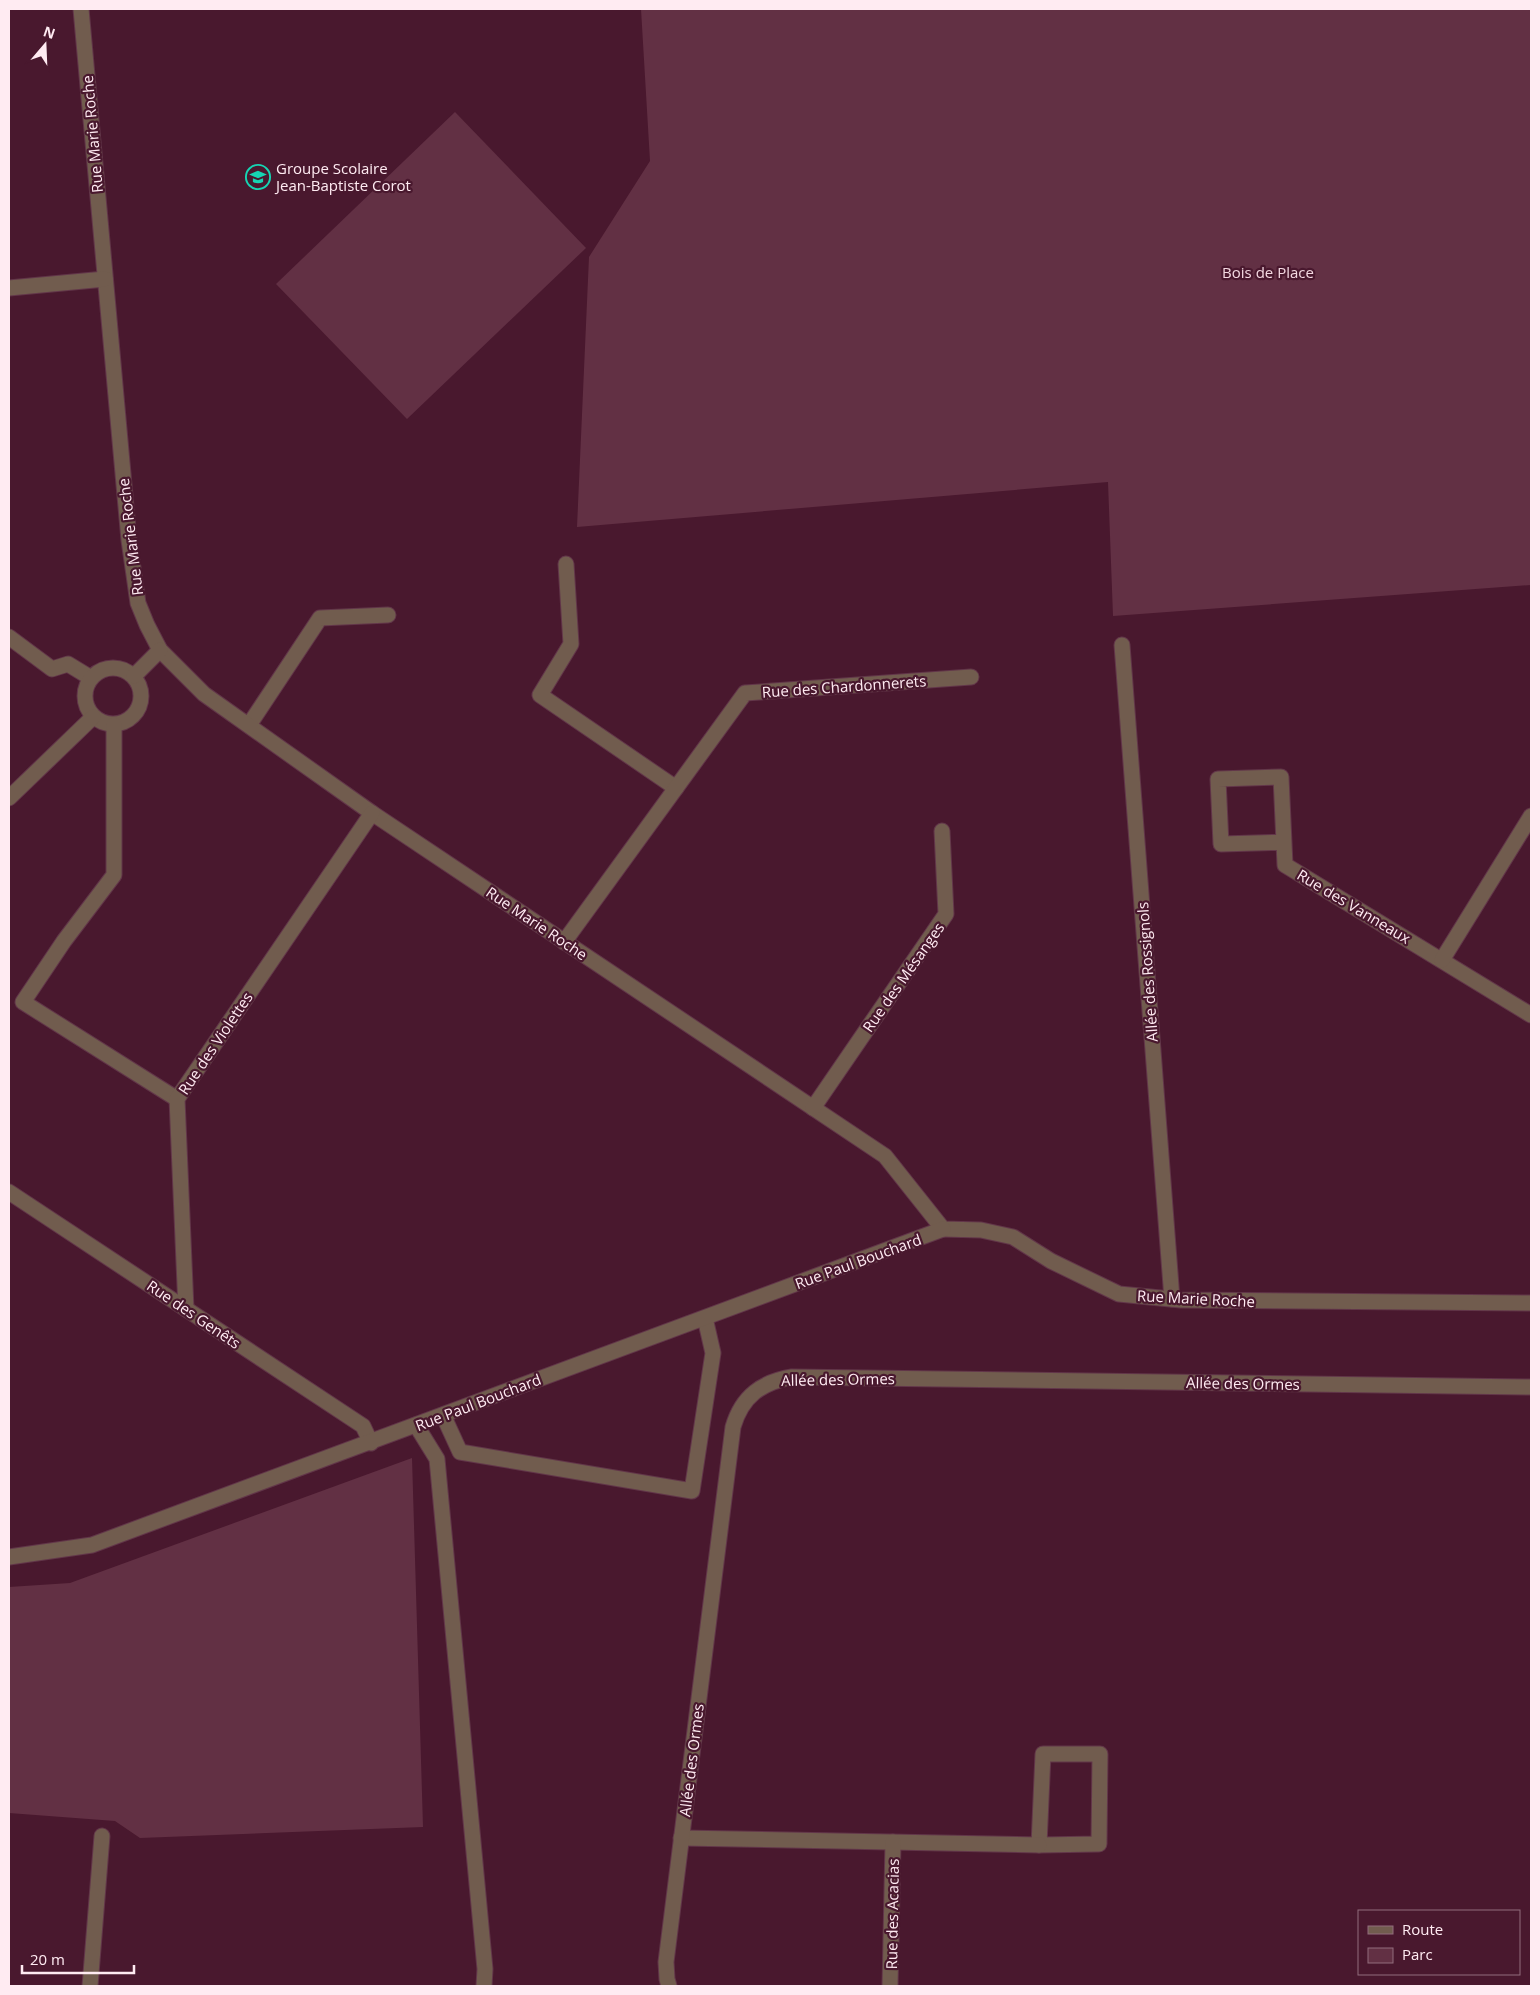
<svg xmlns="http://www.w3.org/2000/svg" width="1540" height="1995" font-family="'Open Sans',sans-serif">
	<style>
		.green { fill: #623044 }
		.lines { fill: none; stroke-linecap: round; stroke-linejoin: round }
		.lane-casing { stroke: #623649; stroke-width: 17 }
		.street-casing { stroke: #623649; stroke-width: 17 }
		.lane { stroke: #715c4e; stroke-width: 15 }
		.street { stroke: #715c4e; stroke-width: 15 }
		.labels { text-anchor: middle; dominant-baseline: central; stroke-width: 4.5; stroke-linejoin: round; paint-order: stroke }
		.street-label { font-size: 15px; fill: #ffebf2; stroke: #49182e }
		.poi-label { font-size: 15px; fill: #ffebf2; stroke: #49182e; text-anchor: start }
		.park-label { font-size: 15px; fill: #f3d8e1; stroke: #49182e }
	</style>
	<rect width="100%" height="100%" fill="#49182e"/>
	<g class="green">
		<polygon points="641,9 1531,9 1531,585 1113,616 1108,482 577,527 589,257 650,161"/>
		<polygon points="455,112 586,248 407,419 276,284"/>
		<polygon points="412,1458 423,1827 140,1838 115,1821 9,1813 9,1587 70,1583"/>
	</g>
	<g class="lines">
		<defs>
			<g id="lane">
				<polyline points="249,725 320,618 388,615"/>
				<polyline points="443,1415 460,1452 692,1491 713,1353 705,1318"/>
				<polyline points="416,1425 437,1459 485,1969 484,1986"/>
				<polyline points="90,1986 102,1836"/>
			</g>
			<g id="street">
				<polyline points="81,9 129,540 138,603 147,625 160,650 204,694 372,813 885,1156 943,1229 981,1230 1013,1237 1051,1261 1119,1294 1181,1300 1531,1303"/>
				<polyline points="9,288 105,279"/>
				<polyline points="566,564 571,644 540,695 676,788"/>
				<polyline points="9,637 52,669 68,664 91,678"/>
				<polyline points="1122,645 1172,1299"/>
				<circle cx="113" cy="696" r="28"/>
				<polyline points="134,676 160,650"/>
				<polyline points="114,725 114,875 64,941 23,1002 177,1099"/>
				<polyline points="9,798 93,717"/>
				<polyline points="1284,842 1221,844 1218,779 1281,777 1285,865 1531,1015"/>
				<polyline points="564,942 745,693 971,677"/>
				<polyline points="1442,960 1531,816"/>
				<polyline points="813,1108 946,914 942,831"/>
				<polyline points="9,1192 363,1426 371,1443"/>
				<polyline points="186,1309 177,1099 372,813"/>
				<polyline points="9,1557 92,1545 943,1229"/>
				<polygon points="1043,1754 1100,1754 1099,1844 1039,1845"/>
				<polyline points="681,1838 1039,1845"/>
				<path d="M669,1986L667,1979L666,1962L733,1427C742,1396 762,1382 792,1377L1531,1387"/>
				<polyline points="890,1986 893,1842"/>
			</g>
		</defs>
		<use href="#lane" class="lane-casing"/>
		<use href="#street" class="street-casing"/>
		<use href="#lane" class="lane"/>
		<use href="#street" class="street"/>
	</g>
	<defs>
		<symbol id="school-ring" viewBox="-11 -11 22 22"><circle r="9.5" fill="#49182e" stroke="#16d5b3" stroke-width="1.5"/><path d="M0-5L7-2L0 1L-7-2ZM-4 1L0 2.5L4 1V4Q0 6-4 4Z" fill="#16d5b3"/></symbol>
	</defs>
	<g fill-rule="evenodd">
		<use href="#school-ring" x="244" y="163" width="28" height="28"/>
	</g>
	<g class="labels">
		<g class="street-label">
			<text transform="translate(92 134) rotate(-95)">Rue Marie Roche</text>
			<text transform="translate(130 537) rotate(-97)">Rue Marie Roche</text>
			<text transform="translate(844 686) rotate(-4)">Rue des Chardonnerets</text>
			<text transform="translate(1354 906) rotate(31)">Rue des Vanneaux</text>
			<text transform="translate(537 923) rotate(34)">Rue Marie Roche</text>
			<text transform="translate(1147 972) rotate(-94)">Allée des Rossignols</text>
			<text transform="translate(903 977) rotate(-55)">Rue des Mésanges</text>
			<text transform="translate(215 1043) rotate(-56)">Rue des Violettes</text>
			<text transform="translate(858 1261) rotate(-20)">Rue Paul Bouchard</text>
			<text transform="translate(1196 1298) rotate(3)">Rue Marie Roche</text>
			<text transform="translate(194 1314) rotate(34)">Rue des Genêts</text>
			<text transform="translate(838 1379) rotate(-1)">Allée des Ormes</text>
			<text transform="translate(1243 1383) rotate(1)">Allée des Ormes</text>
			<text transform="translate(478 1402) rotate(-21)">Rue Paul Bouchard</text>
			<text transform="translate(691 1760) rotate(-83)">Allée des Ormes</text>
			<text transform="translate(892 1914) rotate(-89)">Rue des Acacias</text>
		</g>
		<g class="poi-label">
			<text x="276" y="168">Groupe Scolaire<tspan x="276" dy="17">Jean-Baptiste Corot</tspan></text>
		</g>
		<g class="park-label">
			<text x="1268" y="272">Bois de Place</text>
		</g>
	</g>
	<rect width="1540" height="1995" fill="none" stroke="#ffebf2" stroke-width="20"/>
	<rect x="1358" y="1910" width="162" height="65" fill="#49182e" stroke="#926c7c"/>
	<rect x="1368" y="1926" width="25" height="8" fill="#715c4e" stroke="#926c7c"/>
	<text x="1402" y="1935" font-size="15" fill="#ffebf2">Route</text>
	<rect x="1368" y="1948" width="25" height="15" fill="#623044" stroke="#926c7c"/>
	<text x="1402" y="1960" font-size="15" fill="#ffebf2">Parc</text>
	<g transform="translate(45 45) rotate(19)" stroke="#49182e" stroke-width="4" paint-order="stroke">
	<path d="M0-4L9 19L0 12L-9 19Z" fill="#ffebf2"/>
	<text y="-8" font-size="14" font-weight="bold" text-anchor="middle" fill="#ffebf2">N</text>
	</g>
	<path d="M22 1965v8h112v-8" fill="none" stroke="#ffebf2" stroke-width="2.5"/>
	<text x="30" y="1965" font-size="15" fill="#ffebf2" stroke="#49182e" stroke-width="4" paint-order="stroke">20 m</text>
</svg>
